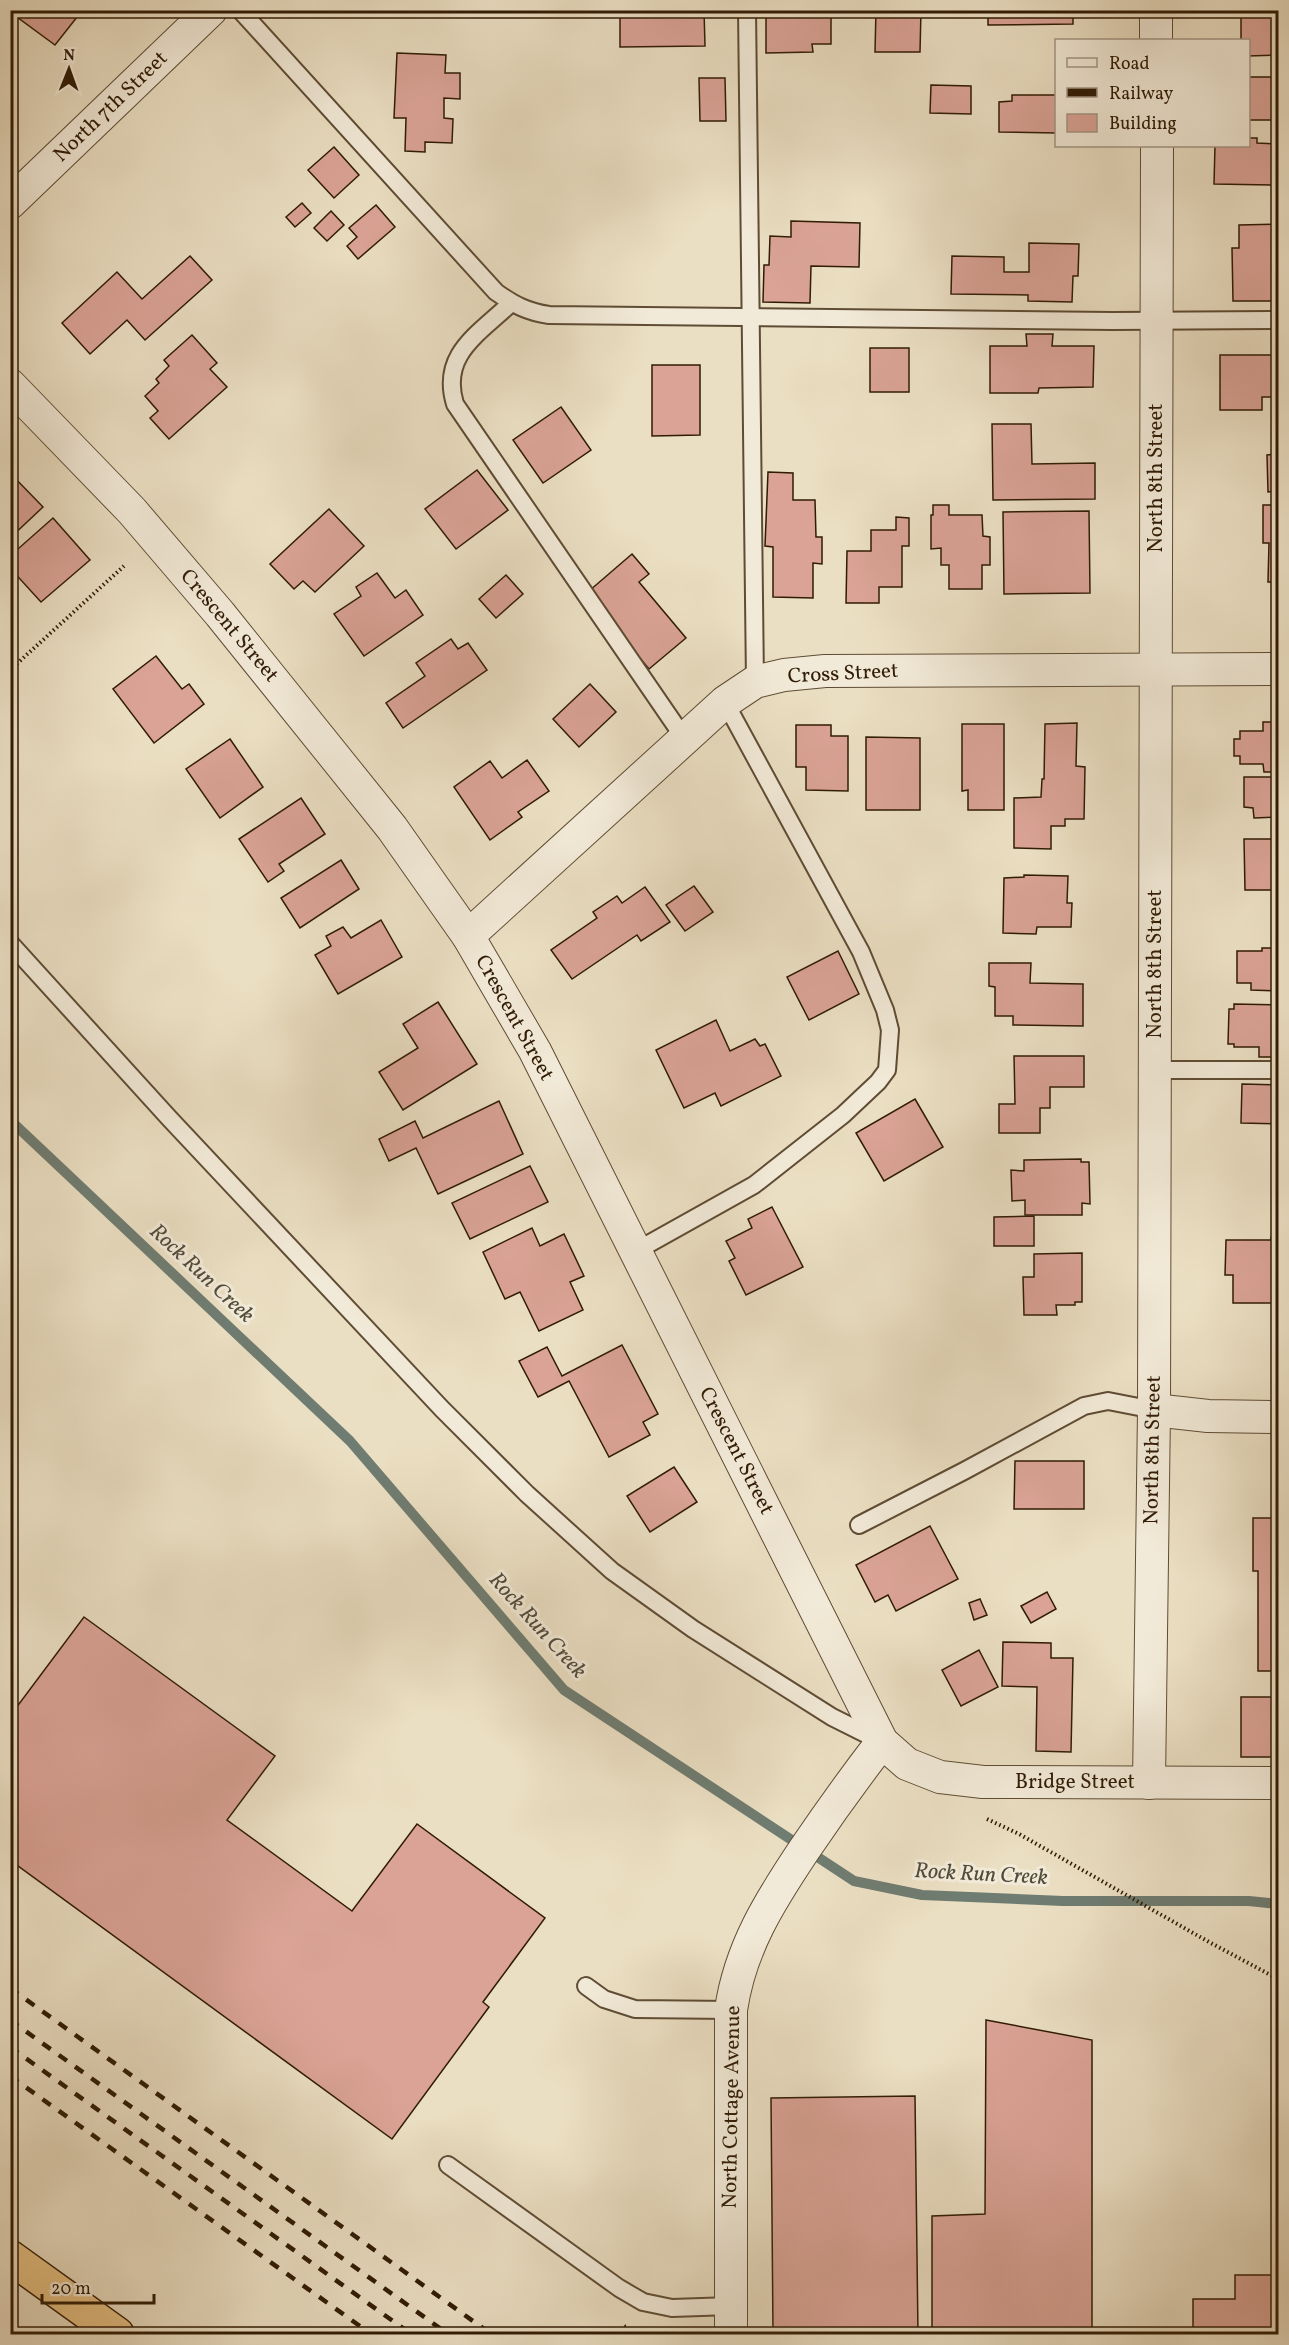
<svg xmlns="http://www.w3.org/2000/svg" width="1289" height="2345" font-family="Vollkorn,serif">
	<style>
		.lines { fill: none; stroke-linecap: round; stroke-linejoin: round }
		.stream { stroke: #6f7c71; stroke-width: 10 }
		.building { fill: #daa396; stroke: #301b05; stroke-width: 1.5 }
		.service-casing { stroke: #5f4c34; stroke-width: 20 }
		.minor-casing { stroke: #5f4c34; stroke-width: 34 }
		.trunk-casing { stroke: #301b05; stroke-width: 36 }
		.path { stroke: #301b05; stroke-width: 4; stroke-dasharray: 1.5 3; stroke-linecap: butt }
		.service { stroke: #f2ead8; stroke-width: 16 }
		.minor { stroke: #f2ead8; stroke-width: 32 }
		.trunk { stroke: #e6c082; stroke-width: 33 }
		.rail { stroke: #301b05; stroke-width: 4.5; stroke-dasharray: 10 10; stroke-linecap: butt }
		.labels { text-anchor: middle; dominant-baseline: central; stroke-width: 6; stroke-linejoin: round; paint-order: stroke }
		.street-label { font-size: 21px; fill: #301b05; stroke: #f2ead8 }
		.water-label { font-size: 22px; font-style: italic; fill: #504b3b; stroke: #f2ead8 }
	</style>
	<rect width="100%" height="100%" fill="#ebdfc3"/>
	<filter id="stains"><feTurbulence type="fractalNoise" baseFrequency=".00333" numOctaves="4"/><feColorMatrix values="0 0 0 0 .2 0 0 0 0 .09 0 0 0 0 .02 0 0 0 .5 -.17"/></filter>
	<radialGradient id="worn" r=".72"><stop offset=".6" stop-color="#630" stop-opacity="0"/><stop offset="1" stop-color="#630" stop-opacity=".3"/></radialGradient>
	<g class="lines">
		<polyline class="stream" points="10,1120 350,1441 564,1690 854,1881 922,1895 1063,1901 1249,1901 1278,1904"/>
	</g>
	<g class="building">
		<polygon points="22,10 87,10 81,12 55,45 17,17"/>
		<polygon points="620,10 704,10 705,46 620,47"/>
		<polygon points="766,10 831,12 831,44 812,44 813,52 766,53"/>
		<polygon points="876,10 921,10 920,52 875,52"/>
		<polygon points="988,10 1073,10 1073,24 988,25"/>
		<polygon points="1241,10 1278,10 1278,55 1248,56 1248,40 1241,40"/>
		<polygon points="397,53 446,55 445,73 460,73 460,99 444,98 444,118 453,119 452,143 425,142 425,152 405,151 406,118 394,118"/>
		<rect x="1248" y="77" width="30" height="43"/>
		<polygon points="699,78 725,78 726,121 700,121"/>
		<polygon points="931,85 971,86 971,114 930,113"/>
		<polygon points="1012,95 1056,95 1056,133 999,132 999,102 1012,101"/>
		<polygon points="1248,138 1257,138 1257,143 1278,144 1278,185 1214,184 1215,146 1248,146"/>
		<polygon points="334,147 359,175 334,198 308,170"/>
		<polygon points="302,203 311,213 295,227 286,217"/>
		<polygon points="376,205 395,227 358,259 347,246 357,237 349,228"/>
		<polygon points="331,211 344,225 327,241 314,228"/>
		<polygon points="791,221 860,223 859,267 811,266 810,303 763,302 764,265 769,265 770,236 791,237"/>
		<polygon points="1277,224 1278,301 1233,301 1232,248 1239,248 1239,225"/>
		<polygon points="1029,243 1079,244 1078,276 1073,276 1072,302 1028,301 1028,295 951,294 952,256 1004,257 1004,272 1029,272"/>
		<polygon points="190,256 212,280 145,340 127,320 90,354 62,323 117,272 142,299"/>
		<polygon points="1026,334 1053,334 1052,346 1094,346 1093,387 1039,388 1038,393 990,393 990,346 1027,346"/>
		<polygon points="192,335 217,363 210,369 227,387 169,439 150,418 158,411 145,396 159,383 156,379 169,366 164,360"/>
		<rect x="870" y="348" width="39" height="44"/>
		<polygon points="1220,355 1278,355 1278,397 1262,397 1262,410 1220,410"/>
		<polygon points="652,365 700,365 700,435 652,436"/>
		<polygon points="561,407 591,450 543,483 513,440"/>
		<polygon points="992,424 1031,424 1032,464 1095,463 1095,499 993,500"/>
		<polygon points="1278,454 1278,491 1268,492 1267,455"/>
		<polygon points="477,470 508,510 456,549 425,509"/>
		<polygon points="768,472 793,473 793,500 815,500 816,537 822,537 822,564 813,563 813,598 773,597 773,547 765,546"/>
		<polygon points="10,473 43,507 10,538"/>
		<polygon points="933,505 949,505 949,515 982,515 983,536 990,537 990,565 982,565 982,589 949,589 949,565 941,565 941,548 931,549 931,515 933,515"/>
		<polygon points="1263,505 1278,505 1278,588 1272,588 1272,582 1268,582 1269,543 1263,543"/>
		<polygon points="329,509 364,546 315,592 303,581 294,589 270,564"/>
		<polygon points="1089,511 1090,593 1004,594 1003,512"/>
		<polygon points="896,517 909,518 909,546 902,546 902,587 879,587 879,603 846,603 847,551 871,551 871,530 896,530"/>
		<polygon points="53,518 90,560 41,602 10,568 10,556"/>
		<polygon points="632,554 649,574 639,582 686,638 649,669 613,626 616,623 589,591"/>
		<polygon points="377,573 395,598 406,590 423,615 364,656 334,614 361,596 356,587"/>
		<polygon points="506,575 523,594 496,618 479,599"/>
		<polygon points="451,639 458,649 468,643 487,670 403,728 386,703 425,676 416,663"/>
		<polygon points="156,656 182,689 189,684 204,704 154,743 113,689"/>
		<polygon points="590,684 616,712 579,747 553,719"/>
		<polygon points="1263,722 1278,722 1278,772 1264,772 1263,764 1240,764 1240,756 1234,756 1234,739 1240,739 1240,731 1263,731"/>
		<polygon points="1077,723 1076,766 1085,767 1084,819 1065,819 1065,826 1051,826 1051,849 1014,848 1014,798 1041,797 1042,779 1044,779 1045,724"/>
		<polygon points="962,724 1004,724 1004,810 968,810 968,790 962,791"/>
		<polygon points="796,725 831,725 831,736 848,736 848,791 806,790 806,767 796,767"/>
		<polygon points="866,737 920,738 920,810 866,810"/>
		<polygon points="230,739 263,787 220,818 186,769"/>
		<polygon points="527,760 549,791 518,812 522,817 490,840 454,787 490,761 502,778"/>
		<polygon points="1244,777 1278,777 1278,817 1254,818 1253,808 1244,807"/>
		<polygon points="301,798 325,834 279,864 284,871 268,882 239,839"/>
		<polygon points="1244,839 1278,839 1278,890 1245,890"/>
		<polygon points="341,860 359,889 300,928 281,898"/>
		<polygon points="1024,875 1068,876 1067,903 1072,903 1071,927 1037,927 1036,934 1003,933 1004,878 1024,877"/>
		<polygon points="694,886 713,912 685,931 666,905"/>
		<polygon points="645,887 670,922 641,941 637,935 572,979 551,950 597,918 593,912 617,896 622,903"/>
		<polygon points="381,920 402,957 338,994 315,955 331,946 326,936 343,927 351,938"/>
		<polygon points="1262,948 1278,948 1278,991 1251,990 1251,983 1237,983 1237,951 1262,951"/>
		<polygon points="838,951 859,994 809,1020 787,977"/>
		<polygon points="989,963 1031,963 1030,983 1083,984 1083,1026 1013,1025 1013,1016 995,1016 995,987 989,986"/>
		<polygon points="438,1002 477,1064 403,1110 379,1072 418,1048 403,1024"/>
		<polygon points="1234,1004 1278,1005 1278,1057 1259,1057 1259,1047 1234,1047 1234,1044 1228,1044 1229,1009 1234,1009"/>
		<polygon points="716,1020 730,1051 755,1039 760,1046 765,1044 781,1076 721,1106 715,1093 684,1108 656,1050"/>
		<polygon points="1014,1056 1084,1056 1084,1087 1050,1087 1050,1108 1040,1108 1040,1133 999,1133 999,1104 1015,1104"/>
		<polygon points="1242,1084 1278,1085 1278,1124 1241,1123"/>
		<polygon points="915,1099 943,1147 884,1181 856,1133"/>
		<polygon points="499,1101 523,1154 438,1194 416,1148 389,1161 379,1139 415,1121 423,1138"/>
		<polygon points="1081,1159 1081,1162 1089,1162 1090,1204 1082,1203 1082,1215 1025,1215 1025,1200 1012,1201 1011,1170 1024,1171 1024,1160"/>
		<polygon points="530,1166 548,1202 470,1239 452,1203"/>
		<polygon points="772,1207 803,1267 746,1295 729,1261 735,1258 726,1241 752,1228 748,1219"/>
		<polygon points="1034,1216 1034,1246 994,1246 994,1217"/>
		<polygon points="532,1228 540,1246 564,1234 584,1276 570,1282 583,1310 539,1331 520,1292 505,1299 483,1252"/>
		<polygon points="1271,1237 1278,1237 1278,1280 1274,1280 1274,1303 1233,1303 1233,1275 1225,1275 1226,1240 1271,1240"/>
		<polygon points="1082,1253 1082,1302 1075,1302 1075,1305 1056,1305 1057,1315 1024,1315 1023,1277 1034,1277 1034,1254"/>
		<polygon points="622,1345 658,1414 643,1422 650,1435 609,1457 569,1381 538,1397 519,1361 547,1347 562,1376"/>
		<polygon points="1015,1461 1084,1461 1084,1509 1014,1509"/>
		<polygon points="674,1467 697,1502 650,1532 627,1496"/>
		<polygon points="1253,1518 1278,1518 1278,1671 1258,1671 1258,1571 1253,1571"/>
		<polygon points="930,1526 958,1579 896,1611 888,1595 875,1602 856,1565"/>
		<polygon points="1047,1592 1056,1609 1031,1623 1021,1606"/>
		<polygon points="980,1599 987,1615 974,1620 969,1603"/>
		<polygon points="84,1617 275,1756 227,1820 352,1911 417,1824 545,1918 483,2002 489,2007 392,2139 10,1860 10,1716"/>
		<polygon points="1003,1642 1051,1643 1051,1658 1073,1658 1071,1752 1036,1751 1037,1687 1002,1686"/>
		<polygon points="979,1650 998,1687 961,1706 942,1670"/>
		<rect x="1241" y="1697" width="37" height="60"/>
		<polygon points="986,2020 1092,2040 1092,2334 932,2334 932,2216 985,2214"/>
		<polygon points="915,2096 918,2334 773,2334 771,2098"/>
		<polygon points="1235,2275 1278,2275 1278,2334 1193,2334 1193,2299 1235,2299"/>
	</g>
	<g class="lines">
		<defs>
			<g id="service">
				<path d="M240,10L496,292C514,305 528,312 549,315L1112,321L1278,320"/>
				<polyline points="747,10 755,682"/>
				<path d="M511,303C479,334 440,354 455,404L684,738"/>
				<polyline points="10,943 169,1118 442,1409 527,1494 612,1571 693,1629 832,1717 878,1740"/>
				<polyline points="1155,1070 1278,1070"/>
				<polyline points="636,1251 754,1185 843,1115 878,1082 887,1070 890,1030 885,1010 861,952 725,702"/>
				<polyline points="859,1525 964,1471 1084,1406 1108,1401 1154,1410"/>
				<polyline points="586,1986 604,1999 635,2009 731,2010"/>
				<polyline points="448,2165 619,2288 643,2302 672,2308 731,2306"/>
			</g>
			<g id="minor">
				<polyline points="1156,10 1156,40"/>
				<polyline points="10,203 211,10"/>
				<polyline points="10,385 132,511 220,614 392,828 468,936 535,1051 882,1742 907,1764 940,1777 983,1782 1278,1783"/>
				<polyline points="468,936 725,702 755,682 784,675 825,671 1278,669"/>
				<polyline points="1154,1410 1208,1416 1278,1417"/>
				<polyline points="1149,1783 1154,1410 1157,146"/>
				<path d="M731,2334V2010C740,1948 770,1901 804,1850C829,1813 855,1777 882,1742"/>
			</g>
			<polyline id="trunk" points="10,2257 117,2334"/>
		</defs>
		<use href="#service" class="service-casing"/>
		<use href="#minor" class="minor-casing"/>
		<use href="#trunk" class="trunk-casing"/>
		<g class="path">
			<polyline points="10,670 124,566"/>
			<polyline points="987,1819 1019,1834 1209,1942 1278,1979"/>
			<polyline points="624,2326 636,2334"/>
		</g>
		<use href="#service" class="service"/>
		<use href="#minor" class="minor"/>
		<use href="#trunk" class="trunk"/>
		<g class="rail">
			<polyline points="10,1988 491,2334"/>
			<polyline points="10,2020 448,2334"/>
			<polyline points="10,2047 411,2334"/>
			<polyline points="10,2076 371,2334"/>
		</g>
	</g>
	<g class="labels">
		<g class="street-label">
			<text transform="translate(111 107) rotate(-44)">North 7th Street</text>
			<text transform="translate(1156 478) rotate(-90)">North 8th Street</text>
			<text transform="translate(229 626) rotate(50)">Crescent Street</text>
			<text transform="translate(843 674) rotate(-3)">Cross Street</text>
			<text transform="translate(1155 964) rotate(-90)">North 8th Street</text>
			<text transform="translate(514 1018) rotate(61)">Crescent Street</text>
			<text transform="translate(1153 1450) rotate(-89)">North 8th Street</text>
			<text transform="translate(736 1451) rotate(63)">Crescent Street</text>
			<text x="1075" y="1782">Bridge Street</text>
			<text transform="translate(732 2107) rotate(-89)">North Cottage Avenue</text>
		</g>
		<g class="water-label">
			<text transform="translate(201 1274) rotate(43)">Rock Run Creek</text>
			<text transform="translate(537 1626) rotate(48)">Rock Run Creek</text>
			<text transform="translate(981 1875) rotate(3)">Rock Run Creek</text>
		</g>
	</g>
	<rect width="1289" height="2345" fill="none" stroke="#ebdfc3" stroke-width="36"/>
	<rect x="12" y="12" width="1265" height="2321" fill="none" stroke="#301b05" stroke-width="3"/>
	<rect x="18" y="18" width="1253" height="2309" fill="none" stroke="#301b05" stroke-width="1.5"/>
	<rect x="1055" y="39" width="195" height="108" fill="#f2ead8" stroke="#a49784" stroke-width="1.5"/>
	<rect x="1067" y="58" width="30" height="9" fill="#f2ead8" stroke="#a49784" stroke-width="1.5"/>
	<text x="1109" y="69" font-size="18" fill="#301b05">Road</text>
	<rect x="1067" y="88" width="30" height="9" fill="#301b05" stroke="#a49784" stroke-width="1.5"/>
	<text x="1109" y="99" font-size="18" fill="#301b05">Railway</text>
	<rect x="1067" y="114" width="30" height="18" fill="#daa396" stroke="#a49784" stroke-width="1.5"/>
	<text x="1109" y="129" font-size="18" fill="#301b05">Building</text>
	<g transform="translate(69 69) rotate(1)" stroke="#f2ead8" stroke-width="4.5" paint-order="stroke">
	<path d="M0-4.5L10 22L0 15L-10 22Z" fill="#301b05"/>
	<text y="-9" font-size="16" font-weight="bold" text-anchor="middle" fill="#301b05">N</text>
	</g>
	<path d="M42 2294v9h112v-9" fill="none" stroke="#301b05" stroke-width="3"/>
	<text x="51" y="2294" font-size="18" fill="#301b05" stroke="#f2ead8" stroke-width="4.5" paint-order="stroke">20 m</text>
	<rect width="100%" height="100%" filter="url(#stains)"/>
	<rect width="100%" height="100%" fill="url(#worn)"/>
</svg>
